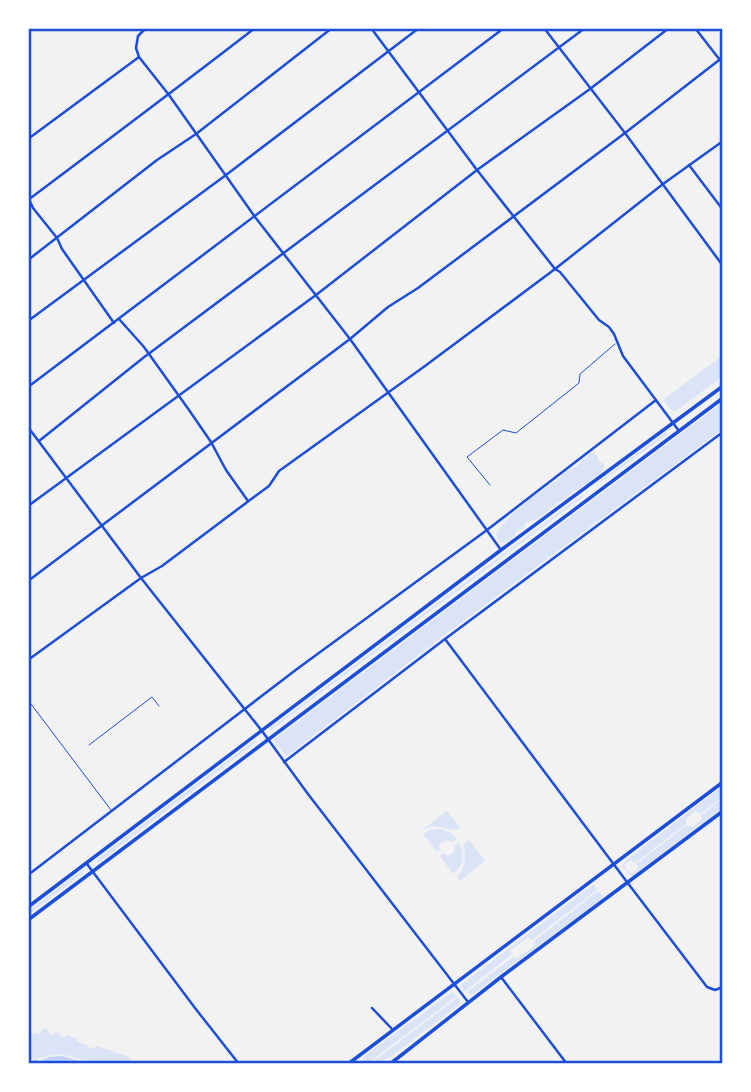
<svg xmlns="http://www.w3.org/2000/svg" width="751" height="1092" font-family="'PT Sans Narrow',sans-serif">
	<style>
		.green { fill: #dbe4f7 }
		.water { fill: #bfd3fe }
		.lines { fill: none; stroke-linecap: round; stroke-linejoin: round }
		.service { stroke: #1d4ed8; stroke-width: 1 }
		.minor { stroke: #1d4ed8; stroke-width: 2.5 }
		.tertiary { stroke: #1d4ed8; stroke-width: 2.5 }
		.secondary { stroke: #1d4ed8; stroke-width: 3.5 }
		.trunk { stroke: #1d4ed8; stroke-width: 3.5 }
		.neatline { fill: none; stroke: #1d4ed8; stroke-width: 2.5 }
	</style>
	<rect width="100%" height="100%" fill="#f2f2f2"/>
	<g class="green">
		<polygon points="723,355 723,376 676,411 672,411 663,400"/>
		<polygon points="723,402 723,429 450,631 287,756 273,740"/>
		<polygon points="666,432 668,434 600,483 601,480"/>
		<path d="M590,453H594L598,457V461L604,464V469L599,475L556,504L542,516L526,523L524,525V528L518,530C514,537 508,545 499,542L496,534C504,519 529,498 545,489L547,486L558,480L565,472L576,467Z"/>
		<polygon points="582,495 584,495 583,497 270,731 269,729"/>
		<polygon points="255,740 256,741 255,743 99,862 96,862 97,859"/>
		<polygon points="723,785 723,797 700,814 696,811 686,819 686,824 635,863 631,860 624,865 627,869 625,870 622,866 624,862"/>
		<polygon points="723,798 723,808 632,876 626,872 628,871 632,874 638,869 636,864 687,825 692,827 702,819 701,815"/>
		<polygon points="447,811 460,827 456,830 433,826 422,830"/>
		<polygon points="441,829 451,833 457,839 452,842 448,840 442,842 439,847 441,850 437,852 423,834 430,830"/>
		<path d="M469,840L485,861L460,881L457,877C466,867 466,856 464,844Z"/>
		<path d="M458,842C465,853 464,866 453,874L440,856L443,853L447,856L452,854L455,850V845Z"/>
		<polygon points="82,870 84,871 83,873 28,915 28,911"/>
		<polygon points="594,884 597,890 593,893 532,940 528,937 510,951 512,954 464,992 461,985 463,983"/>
		<polygon points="598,891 603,896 602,899 472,995 466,993 513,957 516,959 535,945 533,942"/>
		<polygon points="452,992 457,996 371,1061 366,1063 363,1058 364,1056"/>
		<polygon points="458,997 460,1000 460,1004 389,1058 378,1062 373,1062"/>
		<path d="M43,1028L49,1030V1034L53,1035L55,1032L60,1034V1036L65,1038L67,1035L77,1039V1042L87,1045V1047L95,1048L97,1046L129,1057L131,1061L134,1059V1064H91L88,1061L86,1062C74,1057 63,1053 51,1055C44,1056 41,1059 34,1058L28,1064V1038L36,1033L40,1034Z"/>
	</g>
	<polygon class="water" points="63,1056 89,1064 30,1064 34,1059 40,1061 49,1057"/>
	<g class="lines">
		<g class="service">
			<polyline points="490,485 467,457 503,430 516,433 579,383 580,374 615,344"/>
			<polyline points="28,700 111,810"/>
			<polyline points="89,745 152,697 159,706"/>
		</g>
		<g class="minor">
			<polyline points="146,28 138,36 136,48 139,57 169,95 255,217 350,339 501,550"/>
			<polyline points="371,28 477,170 555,269 560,272 599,320 609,327 614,334 623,356 679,431"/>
			<polyline points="544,28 625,133 723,266"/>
			<polyline points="695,28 723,64"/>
			<polyline points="28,139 139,57"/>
			<polyline points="689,165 723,210"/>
			<polyline points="28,197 33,208 57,238 62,249 114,323"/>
			<path d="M28,200C104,143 180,86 255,28"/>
			<polyline points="28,260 157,160 196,134 332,28"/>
			<polyline points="119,319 144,347 189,410 211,442 226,470 248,501"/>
			<polyline points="28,387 504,28"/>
			<polyline points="39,441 143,358 585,28"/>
			<polyline points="28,506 316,295 477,170 590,89 669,28"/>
			<polyline points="28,581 350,339 388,307 418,288 625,133 723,57"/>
			<polyline points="28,660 141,578 162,566 254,497 269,486 279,471 425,366 555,269 663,184 723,141"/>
			<polyline points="28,875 297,669 487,530 656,400"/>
			<polyline points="627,882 707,987 715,990 723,987"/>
			<polyline points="501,977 567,1064"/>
			<polyline points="372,1008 393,1030"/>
		</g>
		<g class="tertiary">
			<polyline points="28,321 226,175 419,28"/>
			<polyline points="28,427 141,578 262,731 308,794 468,1002"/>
			<polyline points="445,639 627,882"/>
			<polyline points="284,762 445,639 723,432"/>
			<polyline points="87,864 195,1008 239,1064"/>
		</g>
		<g class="secondary">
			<polyline points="348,1064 723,782"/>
			<polyline points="390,1064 501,977 723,811"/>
		</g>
		<g class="trunk">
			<polyline points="28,907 501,550 723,386"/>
			<polyline points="28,920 723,398"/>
		</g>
	</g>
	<rect width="751" height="1092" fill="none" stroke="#ffffff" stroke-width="60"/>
	<rect x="30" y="30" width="691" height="1032" class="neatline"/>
</svg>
